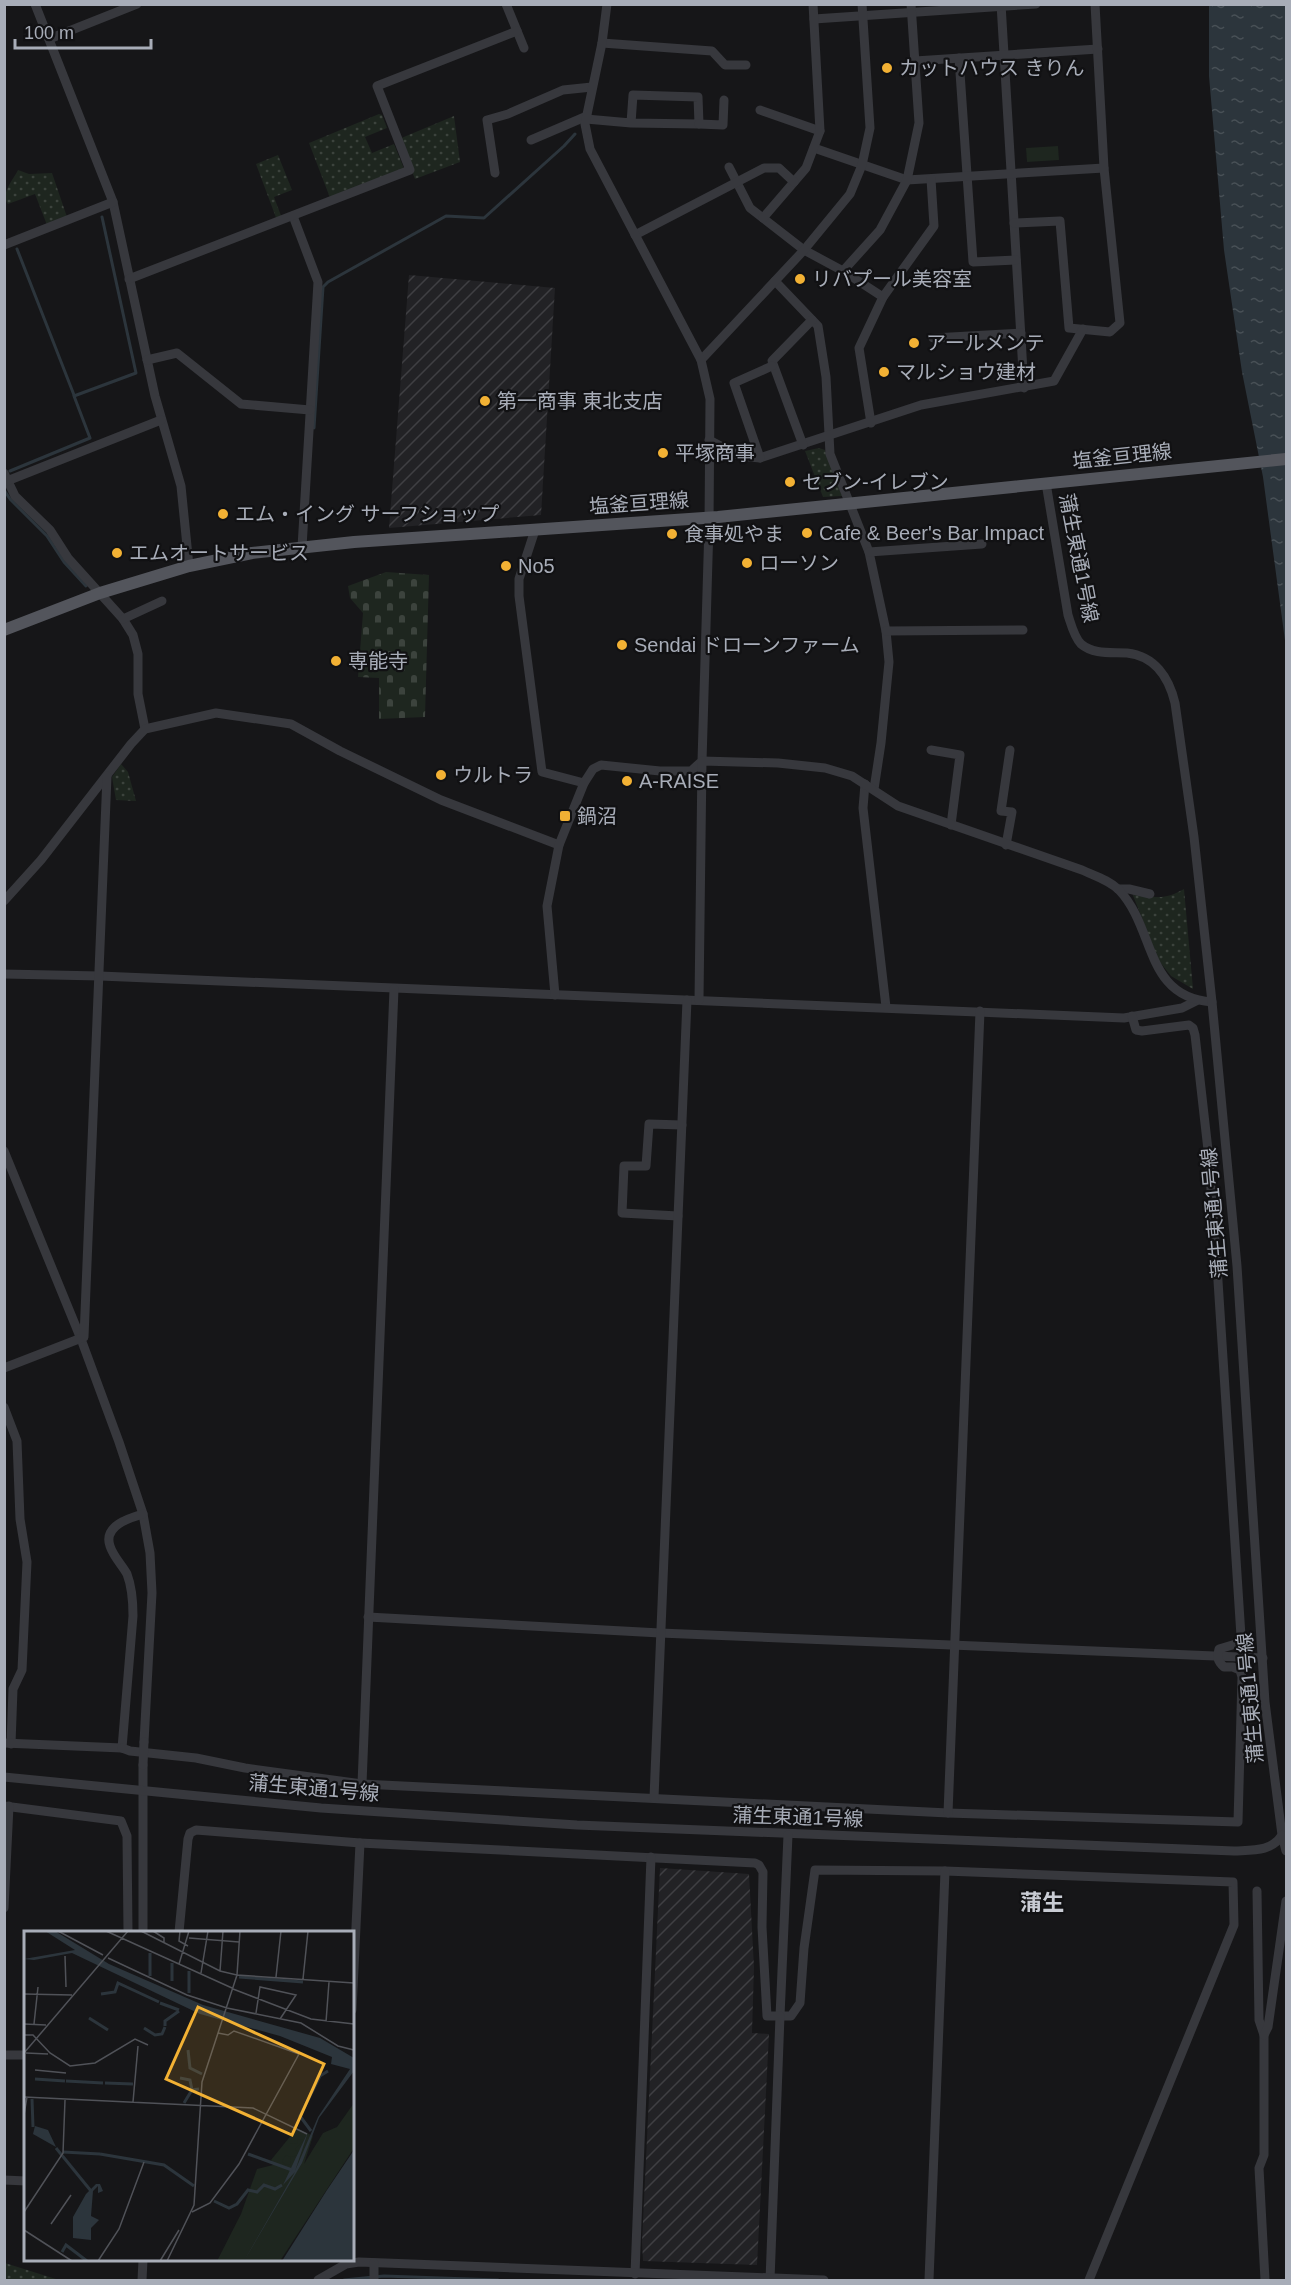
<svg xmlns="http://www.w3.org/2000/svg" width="1291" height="2285" font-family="Arial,'Noto Sans JP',sans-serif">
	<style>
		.industrial { fill: url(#industrial-furrows) }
		.grass { fill: url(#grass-dots) }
		.cemetery { fill: url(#cemetery-stones) }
		.garden { fill: #1e261f }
		.water { fill: url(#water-ripples) }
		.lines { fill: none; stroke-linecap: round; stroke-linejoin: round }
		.stream { stroke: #2c353c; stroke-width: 3 }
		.minor { stroke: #37383d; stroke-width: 9 }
		.major { stroke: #53555c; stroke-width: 12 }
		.minor-bridge { stroke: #37383d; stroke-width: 9 }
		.poi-dot { fill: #f2b134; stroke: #111113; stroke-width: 2 }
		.labels { text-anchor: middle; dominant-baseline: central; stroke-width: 4.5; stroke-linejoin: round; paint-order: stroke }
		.poi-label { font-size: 20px; fill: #a8adb8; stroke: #111113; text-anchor: start }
		.street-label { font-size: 20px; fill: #a8adb8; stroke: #111113 }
		.quarter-label { font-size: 22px; font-weight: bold; fill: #c9ccd4; stroke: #111113 }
		.inset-river { fill: none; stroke: #2c353c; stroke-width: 3 }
		.inset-road { fill: none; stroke: #505258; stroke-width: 1.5 }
		.view { fill: #f2b134; fill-opacity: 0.15; stroke: #f2b134; stroke-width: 3 }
		.inset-edge { fill: none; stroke: #a8adb8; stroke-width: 3 }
	</style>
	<defs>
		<pattern id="industrial-furrows" width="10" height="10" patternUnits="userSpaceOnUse" patternTransform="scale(1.5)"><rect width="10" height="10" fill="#222225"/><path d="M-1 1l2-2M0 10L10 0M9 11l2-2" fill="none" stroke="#3f3f43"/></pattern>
		<pattern id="grass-dots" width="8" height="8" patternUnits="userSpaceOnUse" patternTransform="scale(1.5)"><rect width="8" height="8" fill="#1e261f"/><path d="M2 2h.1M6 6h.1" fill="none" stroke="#3c433d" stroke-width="1.8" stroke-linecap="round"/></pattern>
		<pattern id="cemetery-stones" width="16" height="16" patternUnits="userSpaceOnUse" patternTransform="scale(1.5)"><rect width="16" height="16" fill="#1e261f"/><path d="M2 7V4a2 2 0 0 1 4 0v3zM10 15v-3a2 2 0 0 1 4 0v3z" fill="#3c433d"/></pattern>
		<pattern id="water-ripples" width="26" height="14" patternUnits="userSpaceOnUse" patternTransform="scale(1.5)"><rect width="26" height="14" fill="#2c353c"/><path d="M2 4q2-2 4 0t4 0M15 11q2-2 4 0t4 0" fill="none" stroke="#485056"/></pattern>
	</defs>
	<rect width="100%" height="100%" fill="#161618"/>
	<g class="industrial">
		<polygon points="409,275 555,288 541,515 389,528"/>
		<polygon points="660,1868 749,1874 754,1967 752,2033 769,2034 757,2265 643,2261 642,2242"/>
	</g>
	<g class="grass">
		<polygon points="379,114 382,115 387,128 365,137 372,153 394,144 405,171 332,203 309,143"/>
		<polygon points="454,116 460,162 415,179 399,139"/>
		<polygon points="278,155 292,190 274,197 283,221 278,223 256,164"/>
		<path d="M18,170L29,174L52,173L67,217L47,225L35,194L8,204C0,194 13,180 18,170Z"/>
		<polygon points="819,448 825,450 842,496 823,497 805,451"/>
		<polygon points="121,764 128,772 136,801 116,800 112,777"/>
		<path d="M1184,889L1193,989L1171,976L1159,961L1132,893C1155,897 1163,901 1184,889Z"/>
		<polygon points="5,2263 59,2280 5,2280"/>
	</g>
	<polygon class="cemetery" points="386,572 429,575 425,717 379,719 379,678 358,677 363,613 350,598 348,586"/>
	<polygon class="garden" points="1058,146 1059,160 1027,162 1026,148"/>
	<polygon class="water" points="1209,5 1286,5 1286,648 1263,477 1242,372 1224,250 1209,76"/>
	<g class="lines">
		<g class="stream">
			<polyline points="17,249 74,395"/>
			<polyline points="314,428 323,287 328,282 446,216 484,218 564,146 575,134"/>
			<polyline points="10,471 90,438 74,396 136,373 102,217"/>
			<polyline points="4,490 10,499 47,536 64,562 86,586"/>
			<polyline points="344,2280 384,2276 498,2280"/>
		</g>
		<g class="minor">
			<polyline points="35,4 113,202 155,396 181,486 189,566"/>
			<polyline points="506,4 524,48"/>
			<polyline points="1001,4 1024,388"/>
			<polyline points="814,19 1036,4"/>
			<polyline points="49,39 137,4"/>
			<polyline points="602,43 712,51 725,65 746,65"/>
			<polyline points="959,58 973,262 1016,260"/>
			<polyline points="915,61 1098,49"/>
			<polyline points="760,110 820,131"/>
			<polyline points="586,119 631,123 633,95 698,97 699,124 631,123"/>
			<polyline points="699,124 723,125 724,100"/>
			<polyline points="531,140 587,116"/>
			<polyline points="814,148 907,180 1104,168"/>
			<polyline points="729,167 750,208 804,250 843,271 883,297 859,348 871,423"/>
			<polyline points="495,173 487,120 508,114 563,90 592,87"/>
			<polyline points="293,216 318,282 302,547"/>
			<polyline points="763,218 806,168 820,131 813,4"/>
			<polyline points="1014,223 1060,221 1069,328 1110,332 1120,323 1104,168 1095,4"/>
			<polyline points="635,235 764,168 779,168 794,182"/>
			<polyline points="4,245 113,202"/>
			<polyline points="843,271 880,230 907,180 919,123 911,4"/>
			<polyline points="129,279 410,170 377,86 517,31"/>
			<polyline points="775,281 818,326 826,377 830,454 869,552 886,631 889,662 881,743 874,789"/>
			<polyline points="883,297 934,226 931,179"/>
			<polyline points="933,338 1021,333"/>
			<polyline points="147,360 177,353 241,404 310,410"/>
			<polyline points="701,360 804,250 850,194 862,165 870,128 862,4"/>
			<polyline points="709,440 740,456 760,458 921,405 1054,381 1083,329"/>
			<polyline points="803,445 772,361 812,320"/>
			<polyline points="760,458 734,383 772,366"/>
			<polyline points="4,473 15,496 50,530 68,558 123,619 133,635 138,654 138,694 145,729"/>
			<polyline points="7,481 161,420"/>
			<polyline points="535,530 519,579 519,596 542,772 584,783"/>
			<polyline points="869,552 982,544"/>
			<polyline points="123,619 162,601"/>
			<polyline points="886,631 1023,630"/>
			<polyline points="931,750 960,755 951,825"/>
			<polyline points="865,784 863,808 886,1007"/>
			<polyline points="1006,845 1012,812 1001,811 1010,750"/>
			<polyline points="1118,889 1129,889 1150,894"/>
			<polyline points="4,901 41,860 131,744 145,729 216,713 291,724 340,751 441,800 559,845"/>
			<polyline points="4,974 100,976 1124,1018 1182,1008 1196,1001"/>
			<polyline points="555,995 547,906 559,845 584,783 593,769 601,765 660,771 691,771 702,761 709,525 710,399 701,360 590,149 585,124 602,43 607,4"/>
			<path d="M699,1000L702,761L778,763L825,768L852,776L898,806L1082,870C1095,876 1109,880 1119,890C1156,929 1144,997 1212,1002"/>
			<polyline points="4,1151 81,1339 119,1442 143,1514 150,1553 152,1593 144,1742"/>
			<polyline points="678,1216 622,1213 624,1166 646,1166 649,1124 682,1125"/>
			<polyline points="4,1368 84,1337 107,776"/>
			<polyline points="4,1407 17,1441 20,1519 27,1562 22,1670 13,1689 11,1744"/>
			<polyline points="368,1617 660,1633 1263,1658"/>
			<path d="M4,1743L122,1748L133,1616C133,1602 132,1587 127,1574C122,1565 113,1556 110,1546C103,1526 129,1518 143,1514"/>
			<path d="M122,1748L130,1751L196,1758L245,1768L362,1784L948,1813L1238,1822L1242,1677L1240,1670L1233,1667H1224C1217,1661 1217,1657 1219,1649L1239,1643L1241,1636L1218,1281L1208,1150L1195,1035L1193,1028L1189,1025L1142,1031L1136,1030L1132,1016"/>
			<polyline points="143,1765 143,1932"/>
			<path d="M4,1777L321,1808L577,1825L1234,1851C1252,1850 1272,1852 1282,1835L1265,1702L1237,1266L1212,1002L1194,837L1175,703C1169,678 1155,656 1127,653C1111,652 1094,655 1081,644C1074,637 1071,624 1068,615L1046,483"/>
			<polyline points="362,1784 394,989"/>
			<polyline points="654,1798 687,1000"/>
			<polyline points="4,1806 121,1821 127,1836 128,1932"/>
			<polyline points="948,1813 980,1011"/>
			<polyline points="788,1835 780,2016 791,2016 800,2003 804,1948 815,1870 945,1871 1233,1882 1234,1925 1089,2280"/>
			<polyline points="1282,1835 1286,1851"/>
			<polyline points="360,1843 755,1863 759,1865 763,1872 762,1927 767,2016 780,2016 770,2280"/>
			<polyline points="1257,1891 1259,2020 1264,2035 1264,2155 1259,2168 1265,2280"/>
			<polyline points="4,1908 9,1806"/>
			<polyline points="179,1932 188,1839 190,1833 196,1830 360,1843 352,2010"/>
			<polyline points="1264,2035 1268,2027 1286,1901"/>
			<polyline points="5,2055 26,2055"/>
			<polyline points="4,2180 26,2181"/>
			<polyline points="635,2274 651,1857"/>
			<polyline points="142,2280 143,2260"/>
			<polyline points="318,2280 346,2264 359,2262 824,2280"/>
			<polyline points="374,2280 374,2263"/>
			<polyline points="929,2280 945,1871"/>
		</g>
		<polyline class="major" points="4,630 100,593 189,566 252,553 354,542 718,517 1286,459"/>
		<polyline class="minor-bridge" points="143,1765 144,1742"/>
	</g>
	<g class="poi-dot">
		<circle cx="887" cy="68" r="6"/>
		<circle cx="800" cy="279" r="6"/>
		<circle cx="914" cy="343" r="6"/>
		<circle cx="884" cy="372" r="6"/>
		<circle cx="485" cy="401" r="6"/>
		<circle cx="663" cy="453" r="6"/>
		<circle cx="790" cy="482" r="6"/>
		<circle cx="223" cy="514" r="6"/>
		<circle cx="807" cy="533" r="6"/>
		<circle cx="672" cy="534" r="6"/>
		<circle cx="117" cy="553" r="6"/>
		<circle cx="747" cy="563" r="6"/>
		<circle cx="506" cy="566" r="6"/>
		<circle cx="622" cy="645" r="6"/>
		<circle cx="336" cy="661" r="6"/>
		<circle cx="441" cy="775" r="6"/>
		<circle cx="627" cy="781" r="6"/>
		<rect x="559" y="810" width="12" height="12" rx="3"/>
	</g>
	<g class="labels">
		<g class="poi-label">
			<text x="899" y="68">カットハウス きりん</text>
			<text x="812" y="279">リバプール美容室</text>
			<text x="926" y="343">アールメンテ</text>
			<text x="896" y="372">マルショウ建材</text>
			<text x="497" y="401">第一商事 東北支店</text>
			<text x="675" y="453">平塚商事</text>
			<text x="802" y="482">セブン-イレブン</text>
			<text x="235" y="514">エム・イング サーフショップ</text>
			<text x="819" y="533">Cafe &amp; Beer's Bar Impact</text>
			<text x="684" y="534">食事処やま</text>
			<text x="129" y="553">エムオートサービス</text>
			<text x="759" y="563">ローソン</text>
			<text x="518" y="566">No5</text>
			<text x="634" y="645">Sendai ドローンファーム</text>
			<text x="348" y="661">専能寺</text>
			<text x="453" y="775">ウルトラ</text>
			<text x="639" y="781">A-RAISE</text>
			<text x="577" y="816">鍋沼</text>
		</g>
		<g class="street-label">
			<text transform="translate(1122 456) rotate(-6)">塩釜亘理線</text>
			<text transform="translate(639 503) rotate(-4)">塩釜亘理線</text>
			<text transform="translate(1079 558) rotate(79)">蒲生東通1号線</text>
			<text transform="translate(1214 1213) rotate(-95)">蒲生東通1号線</text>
			<text transform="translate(1250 1698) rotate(-95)">蒲生東通1号線</text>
			<text transform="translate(314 1788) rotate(5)">蒲生東通1号線</text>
			<text transform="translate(798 1817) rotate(2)">蒲生東通1号線</text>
		</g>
		<g class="quarter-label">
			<text x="1042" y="1902">蒲生</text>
		</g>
	</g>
	<g transform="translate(24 1931)">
		<rect width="330" height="330" fill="#161618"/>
		<path d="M330,172V217L256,330H193L217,283L233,238L249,234L247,229L273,197L289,205L280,233L299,202L313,196Z" fill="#1e261f"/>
		<path d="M274,208L280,209L271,218L275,224L266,226L267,233L261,234L258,230L262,224L266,226V212L273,213Z" fill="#1e261f"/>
		<path d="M21,0H31L85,33L179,74L296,107L330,127V140L295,187L278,232L220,330L271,241L259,254L284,201L271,240L294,186L326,138L307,133L308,126L256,105L176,83L48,22L10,29L0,28L51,19ZM11,195L24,199L32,216L9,203ZM330,219V330H258L303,259ZM72,253H76L79,260L74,262V255L69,260L67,285L75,289L67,297V309L49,307V286L62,263Z" fill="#2c353c"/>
		<path class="inset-river" d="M126,45V22M215,46L279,51M148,50V32M165,62V40M77,63L91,61L94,52L135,71M136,72L155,79M65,87L84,99M141,95V90L155,80M120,97L131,104L138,103L141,96M164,119L166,137L178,143M156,147L166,149L168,159M11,148L41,150M42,150L79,152M81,152L109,153M8,168L9,196M160,172L168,159L175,158M287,200L276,185L296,145L304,140M32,217L67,260M39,221L76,223M76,223L140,234L170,255M224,223L268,239M190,270L205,277L213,273L224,259L233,261L240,254L251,258L258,254M38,321L42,314L63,330"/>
		<path class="inset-road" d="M34,0L79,24M82,0L208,57M117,0L196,40L213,44L178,151L170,274L143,330M129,0L140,7V12M156,0L155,10L164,15M216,0L213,44L330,52M165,7L215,11M41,25L42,56M84,27L163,64L203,77M155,33L165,0M196,40L199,0M177,42L184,0M252,46L257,0M279,48L284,0M209,58L287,88L330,93M0,63L48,64M203,77L277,92L314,115L330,119M232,82L236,56L272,64L256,88M302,91L305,51M0,93L22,94M10,93L14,56M0,104H9L26,122L46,135L71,132L111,108L124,114M0,122L104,0M2,122L24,123M11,139L42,142M0,166L229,177L283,203M109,171L114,115M0,184L3,166M0,281L39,222L41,169M168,281L186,272L215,233L275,123L210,100L204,104L194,102M27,293L47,264M0,299L48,330M74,330L95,298L120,231M136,330L155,299"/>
		<path class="view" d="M174,76L300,133L268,204L142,148Z"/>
		<rect width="330" height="330" class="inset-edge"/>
	</g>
	<rect width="1291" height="2285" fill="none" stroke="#a8adb8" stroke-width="12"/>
	<path d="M15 39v9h136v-9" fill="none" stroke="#a8adb8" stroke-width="3"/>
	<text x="24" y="39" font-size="18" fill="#a8adb8" stroke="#111113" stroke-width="4.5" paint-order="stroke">100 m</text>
</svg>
